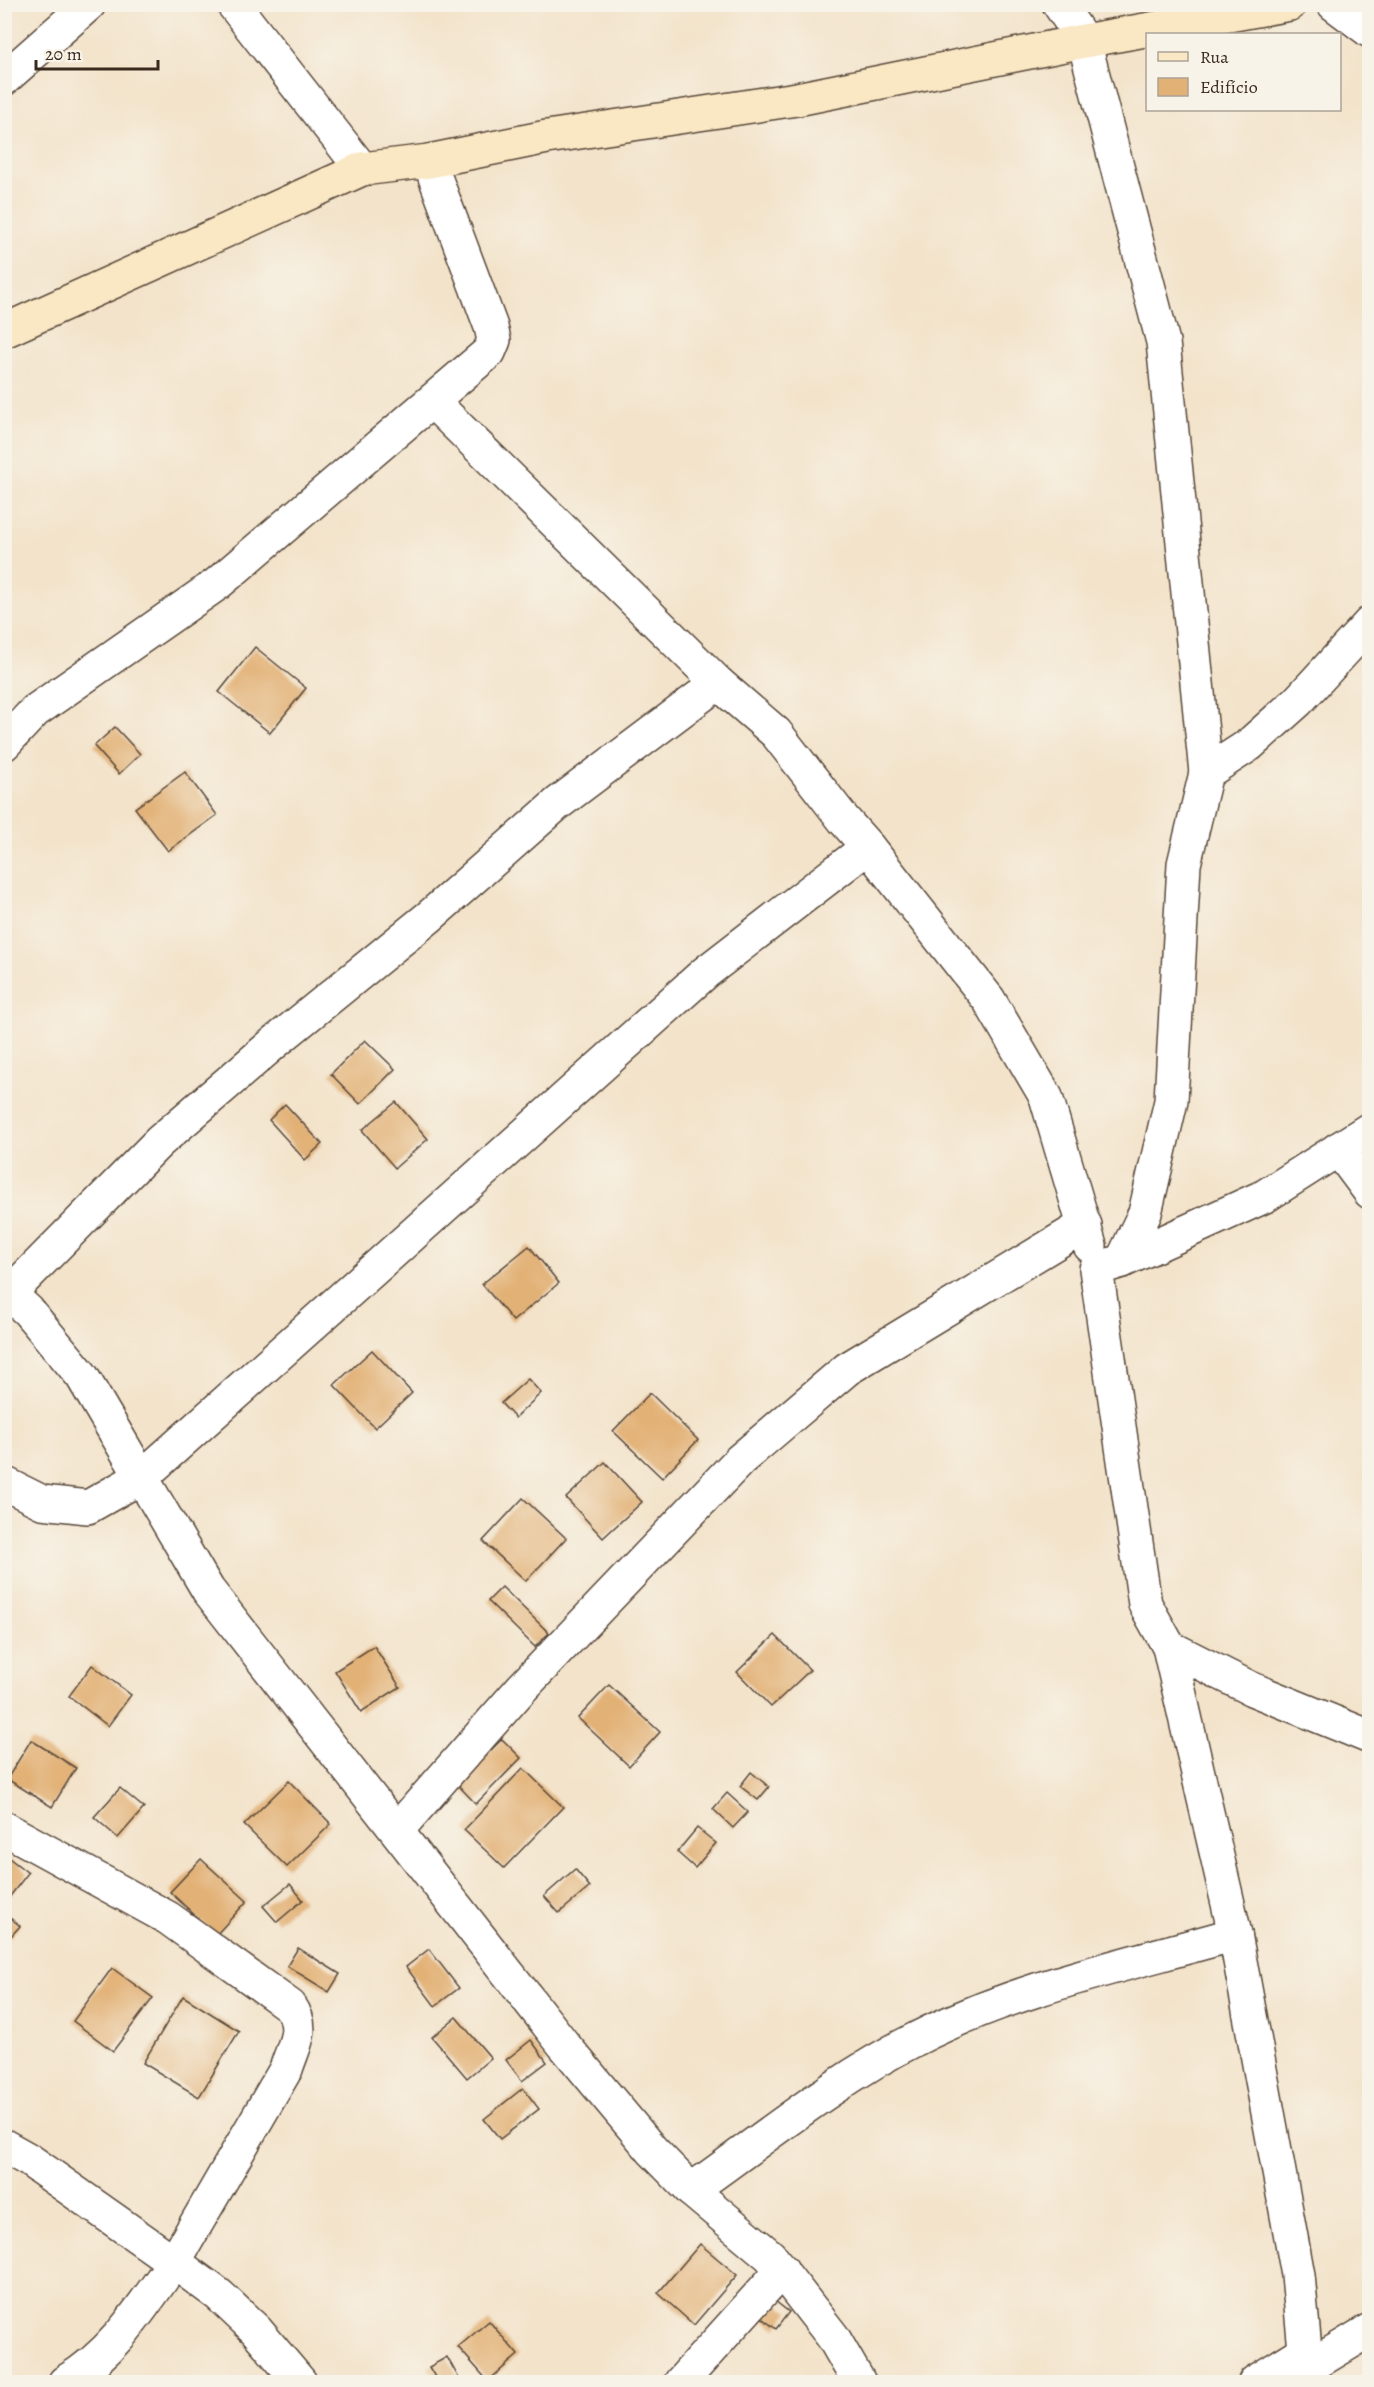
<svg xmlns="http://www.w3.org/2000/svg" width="1374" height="2387" font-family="Alegreya,serif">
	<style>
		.building { fill: #e2b176 }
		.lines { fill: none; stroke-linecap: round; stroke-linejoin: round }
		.street-casing { stroke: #574638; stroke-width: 36 }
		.secondary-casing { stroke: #574638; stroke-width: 36 }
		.street { stroke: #fff; stroke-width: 33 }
		.secondary { stroke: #fae7c3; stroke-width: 33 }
	</style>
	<rect width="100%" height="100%" fill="#f7f3e8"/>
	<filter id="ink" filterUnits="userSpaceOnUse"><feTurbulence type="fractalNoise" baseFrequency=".0167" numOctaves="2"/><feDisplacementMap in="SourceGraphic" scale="12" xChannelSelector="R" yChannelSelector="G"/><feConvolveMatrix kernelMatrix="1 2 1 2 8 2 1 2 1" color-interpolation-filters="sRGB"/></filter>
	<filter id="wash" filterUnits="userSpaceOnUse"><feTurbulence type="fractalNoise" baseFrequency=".008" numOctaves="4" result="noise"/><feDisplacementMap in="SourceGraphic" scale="24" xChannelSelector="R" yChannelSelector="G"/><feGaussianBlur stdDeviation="1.35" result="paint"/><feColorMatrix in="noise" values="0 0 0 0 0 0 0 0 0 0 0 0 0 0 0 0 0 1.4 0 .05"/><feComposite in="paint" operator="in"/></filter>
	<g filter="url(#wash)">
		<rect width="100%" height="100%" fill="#f3e3ca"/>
		<g id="blocks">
			<g class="building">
				<polygon points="255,647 306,688 270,733 219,692"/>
				<polygon points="115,727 140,754 119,774 94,746"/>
				<polygon points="185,772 217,815 168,851 135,808"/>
				<polygon points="365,1040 395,1069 360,1104 331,1074"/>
				<polygon points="396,1102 428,1139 395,1168 362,1130"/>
				<polygon points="285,1104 322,1144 305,1160 269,1120"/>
				<polygon points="529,1246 559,1283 513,1321 482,1284"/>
				<polygon points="372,1350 412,1393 375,1428 334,1385"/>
				<polygon points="528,1379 541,1393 515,1418 501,1403"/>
				<polygon points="650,1393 698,1440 662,1478 613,1431"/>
				<polygon points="605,1462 642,1502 603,1538 566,1498"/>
				<polygon points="523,1498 566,1538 526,1581 483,1541"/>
				<polygon points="502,1587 549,1633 535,1647 488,1601"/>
				<polygon points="775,1635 810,1670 771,1707 737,1672"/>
				<polygon points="374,1646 400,1687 361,1712 335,1671"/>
				<polygon points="92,1665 131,1695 108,1726 69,1696"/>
				<polygon points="609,1685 660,1732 629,1766 578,1718"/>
				<polygon points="502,1739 521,1758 476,1804 457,1784"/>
				<polygon points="31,1740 76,1768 52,1807 7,1779"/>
				<polygon points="523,1768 563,1807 504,1868 464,1830"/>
				<polygon points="751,1772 769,1787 758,1800 740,1786"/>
				<polygon points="289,1781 331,1824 287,1867 244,1825"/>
				<polygon points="120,1788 144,1808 118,1838 94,1817"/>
				<polygon points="727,1793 748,1812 733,1828 713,1809"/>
				<polygon points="697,1828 716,1843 695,1868 677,1852"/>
				<polygon points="9,1858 28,1873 4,1904 4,1864"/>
				<polygon points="201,1859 247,1901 216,1935 170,1892"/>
				<polygon points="575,1869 590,1887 559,1913 544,1896"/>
				<polygon points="290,1884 303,1900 277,1922 263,1906"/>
				<polygon points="4,1913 20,1926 4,1944"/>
				<polygon points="298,1948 340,1974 329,1992 287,1966"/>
				<polygon points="429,1949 459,1988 435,2006 406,1967"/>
				<polygon points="112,1968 153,1998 113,2051 73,2021"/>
				<polygon points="183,1996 239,2031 199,2097 143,2063"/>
				<polygon points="456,2017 491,2058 467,2078 432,2037"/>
				<polygon points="531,2040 547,2062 522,2081 506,2060"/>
				<polygon points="523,2088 539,2109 500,2139 484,2119"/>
				<polygon points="700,2244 737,2275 694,2325 658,2293"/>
				<polygon points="771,2298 789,2312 776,2329 758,2315"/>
				<polygon points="489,2321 518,2355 488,2381 458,2347"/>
				<polygon points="447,2357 461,2382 438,2382 429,2367"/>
			</g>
		</g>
	</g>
	<g filter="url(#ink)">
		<use href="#blocks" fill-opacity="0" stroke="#574638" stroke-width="1.5"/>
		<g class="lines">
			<defs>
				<g id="street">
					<polyline points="233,4 362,169"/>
					<polyline points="1059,4 1084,41 1163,342 1206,773"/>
					<polyline points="1334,4 1370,31"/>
					<polyline points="4,79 89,4"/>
					<polyline points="4,744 35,711 217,584 489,352 494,340 491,327 429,161"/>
					<polyline points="868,847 989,1000 1046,1097 1090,1246"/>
					<polyline points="1370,1129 1265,1196 1122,1261 1096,1269 1145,1604 1169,1647 1252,1689 1370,1737"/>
					<polyline points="1338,1149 1370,1192"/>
					<polyline points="1122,1261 1145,1213 1171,1101 1184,864 1206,773 1249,745 1298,701 1370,623"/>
					<polyline points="4,1289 28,1311 82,1376 208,1590 564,2045 652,2150 691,2190 770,2256 833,2337 859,2382"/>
					<polyline points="9,1294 159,1142 274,1043 429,917 557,804 718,683"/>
					<polyline points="4,1483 42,1502 88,1507 143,1476 706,972 868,847 844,820 776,733 718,683 433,402"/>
					<polyline points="1169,1647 1235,1934 1298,2275 1308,2382"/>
					<path d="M4,1828L168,1918L290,2006C306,2029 294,2044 286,2069L174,2262L219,2295L256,2330L300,2382"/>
					<polyline points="397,1830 522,1688 740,1460 847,1369 1085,1225"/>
					<path d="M4,2146L29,2160L174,2262C142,2307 113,2354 65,2382"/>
					<path d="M691,2190C764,2139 835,2080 914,2040C1014,1988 1127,1965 1235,1934"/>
					<polyline points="1307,2368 1370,2330"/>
					<polyline points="681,2382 782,2270"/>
					<polyline points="1255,2382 1305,2351"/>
				</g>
				<polyline id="secondary" points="4,331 362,169 429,161 547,137 797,99 1084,41 1290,4"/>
			</defs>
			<use href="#street" class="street-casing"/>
			<use href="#secondary" class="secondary-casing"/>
			<use href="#street" class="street"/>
			<use href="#secondary" class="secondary"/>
		</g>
	</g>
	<rect width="1374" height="2387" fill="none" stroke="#f7f3e8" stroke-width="24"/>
	<rect x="1146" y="33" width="195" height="78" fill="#f7f3e8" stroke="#aca397" stroke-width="1.5"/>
	<rect x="1158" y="52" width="30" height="9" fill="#fae7c3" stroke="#aca397" stroke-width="1.5"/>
	<text x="1200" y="63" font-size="18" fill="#3b2a1e">Rua</text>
	<rect x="1158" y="78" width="30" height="18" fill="#e2b176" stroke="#aca397" stroke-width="1.5"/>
	<text x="1200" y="93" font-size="18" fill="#3b2a1e">Edifício</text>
	<path d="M36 60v9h122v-9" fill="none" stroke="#3b2a1e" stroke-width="3"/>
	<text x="45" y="60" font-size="18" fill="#3b2a1e" stroke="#f7f3e8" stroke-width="4.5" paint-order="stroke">20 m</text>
</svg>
